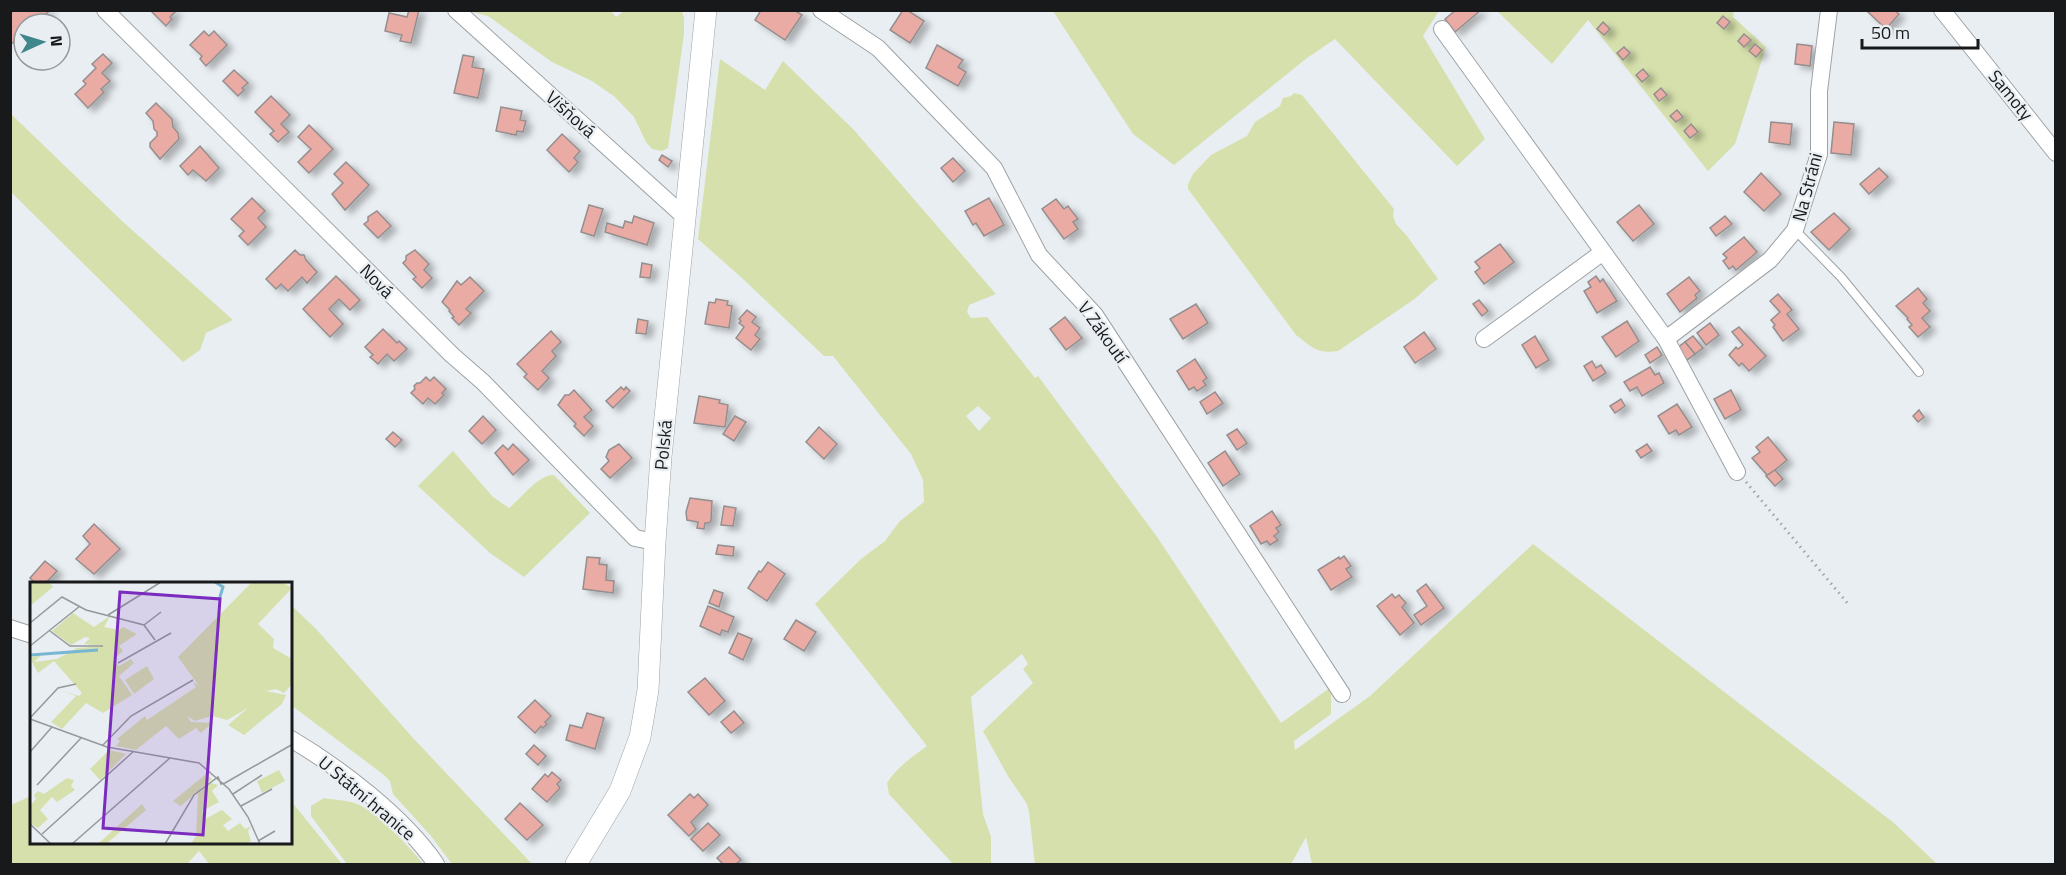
<svg xmlns="http://www.w3.org/2000/svg" width="2066" height="875" font-family="'Titillium Web',sans-serif">
	<style>
		.green { fill: #d6e0ac; fill-rule: evenodd }
		.building { fill: #ebaba5; stroke: #948e8e; stroke-width: 1.5; filter: url(#shadow) }
		.lines { fill: none; stroke-linecap: round; stroke-linejoin: round }
		.service-casing { stroke: #9da2a5; stroke-width: 10 }
		.minor-casing { stroke: #9da2a5; stroke-width: 18 }
		.tertiary-casing { stroke: #9da2a5; stroke-width: 22 }
		.path { stroke: #a0a4a7; stroke-width: 3; stroke-dasharray: 1.5 4.5; stroke-linecap: butt }
		.service { stroke: #fff; stroke-width: 8 }
		.minor { stroke: #fff; stroke-width: 16 }
		.tertiary { stroke: #fff; stroke-width: 21 }
		.labels { text-anchor: middle; dominant-baseline: central; stroke-width: 4.5; stroke-linejoin: round; paint-order: stroke }
		.street-label { font-size: 18px; fill: #18191b; stroke: #e9eef2 }
		.inset-river { fill: none; stroke: #78b7d4; stroke-width: 3 }
		.inset-road { fill: none; stroke: #95999c; stroke-width: 1.5 }
		.view { fill: #7b2cbf; fill-opacity: 0.15; stroke: #7b2cbf; stroke-width: 3 }
		.inset-edge { fill: none; stroke: #18191b; stroke-width: 3 }
	</style>
	<defs>
		<filter id="shadow"><feDropShadow dx="6" dy="4" stdDeviation="3" flood-color="#0004"/></filter>
	</defs>
	<rect width="100%" height="100%" fill="#e9eef2"/>
	<g class="green">
		<polygon points="610,10 616,17 624,11 682,11 684,18 684,34 668,148 662,151 652,149 646,142 634,117 615,97 592,81 552,62 488,16 468,11"/>
		<polygon points="1053,11 1439,11 1423,36 1485,139 1457,166 1335,39 1307,58 1174,165 1133,134"/>
		<polygon points="1497,11 1734,11 1733,17 1766,47 1735,144 1708,171 1588,20 1552,64"/>
		<path d="M720,59L765,90L783,61L854,130L996,294L969,305L967,312L971,318L987,317L1035,378L1038,376L1155,534L1281,723L1331,687V714L1294,741L1295,750L1370,696L1533,544L1894,823L1937,864H1312L1306,837L1291,864H1035L1029,812L1027,804L1008,776L983,731L1033,683L1023,669L1028,664L1022,654L971,697L983,814L991,837V864H953L889,794L887,783C897,767 912,757 927,746L815,604L861,559L885,541L900,521L924,502L923,480L911,454L833,356H824L742,278L698,239ZM978,406L991,418L979,431L966,416Z"/>
		<path d="M1294,93L1302,95L1394,209L1393,216L1396,224L1407,236L1438,279C1428,285 1422,294 1413,300L1338,351C1316,354 1312,347 1296,335L1188,189V184L1193,174L1211,155L1247,136L1255,122L1280,106L1283,98L1291,96Z"/>
		<polygon points="11,114 122,221 233,320 206,333 200,350 183,362 11,192"/>
		<path d="M453,451L493,497L509,508C522,498 537,475 554,475L590,513L524,577L490,553L418,486Z"/>
		<polygon points="291,605 317,630 413,738 532,864 452,864 431,836 393,794 390,781 384,775 291,705"/>
		<polygon points="31,796 32,844 291,844 291,801 342,864 209,864 199,851 187,864 11,864 11,805"/>
		<path d="M324,798C335,800 347,800 357,804C375,810 412,849 423,864H347L311,816V806Z"/>
	</g>
	<g class="building">
		<polygon points="14,10 50,10 37,24 24,24 24,32 13,43 10,41 10,14"/>
		<polygon points="150,10 174,10 175,12 170,17 172,19 166,26"/>
		<polygon points="409,10 419,10 411,43 400,41 402,35 385,31 389,13 407,17"/>
		<polygon points="761,10 794,10 802,15 785,40 755,20"/>
		<polygon points="903,10 907,10 924,21 910,43 890,30"/>
		<polygon points="1456,10 1481,10 1455,32 1445,19"/>
		<polygon points="1869,10 1894,10 1899,14 1886,29 1868,12"/>
		<polygon points="1723,16 1730,22 1724,29 1717,23"/>
		<polygon points="1603,22 1610,29 1604,35 1597,29"/>
		<polygon points="204,31 209,36 214,31 227,45 206,66 200,59 202,56 190,45"/>
		<polygon points="1744,34 1751,40 1744,47 1738,41"/>
		<polygon points="1755,44 1762,50 1756,57 1749,51"/>
		<polygon points="1797,44 1812,46 1810,66 1795,64"/>
		<polygon points="937,45 963,60 958,67 966,72 958,86 926,68"/>
		<polygon points="1624,47 1630,53 1623,60 1617,53"/>
		<polygon points="103,54 112,63 102,73 110,81 101,89 104,92 88,108 75,94 86,84 83,81 96,68 92,64"/>
		<polygon points="463,55 474,57 472,67 484,69 478,98 454,93"/>
		<polygon points="1643,69 1649,76 1642,82 1636,75"/>
		<polygon points="234,70 248,83 242,88 244,90 238,96 223,81"/>
		<polygon points="1661,88 1667,95 1659,101 1654,94"/>
		<polygon points="271,96 290,115 281,124 289,132 278,142 270,134 274,131 255,112"/>
		<polygon points="156,103 172,119 173,127 178,133 179,139 160,159 150,147 150,143 157,136 157,132 154,129 153,121 146,113"/>
		<polygon points="501,107 522,111 520,120 526,121 523,132 517,131 516,135 496,131"/>
		<polygon points="1677,110 1683,117 1676,122 1670,116"/>
		<polygon points="1771,122 1792,124 1790,145 1769,142"/>
		<polygon points="1834,122 1854,124 1851,155 1831,153"/>
		<polygon points="1691,124 1698,132 1690,138 1684,131"/>
		<polygon points="309,125 333,149 309,173 298,162 311,149 298,137"/>
		<polygon points="562,134 580,151 574,158 578,162 569,172 547,150"/>
		<polygon points="200,146 219,168 206,181 193,170 188,175 180,166"/>
		<polygon points="662,155 672,161 668,167 659,160"/>
		<polygon points="953,158 965,171 953,182 941,168"/>
		<polygon points="346,162 369,185 345,210 332,194 343,183 334,174"/>
		<polygon points="1879,168 1888,177 1869,194 1860,184"/>
		<polygon points="1761,173 1781,194 1764,211 1744,192"/>
		<polygon points="252,198 265,211 258,218 266,227 248,245 239,236 244,231 231,219"/>
		<polygon points="989,198 1004,225 984,236 976,223 973,225 965,211"/>
		<polygon points="1056,199 1064,209 1068,206 1078,219 1073,222 1078,229 1064,239 1042,209"/>
		<polygon points="589,205 603,209 594,236 581,232"/>
		<polygon points="1639,205 1654,224 1633,241 1617,222"/>
		<polygon points="377,211 391,226 378,238 364,224 368,221 368,217"/>
		<polygon points="1834,213 1850,229 1829,250 1811,232"/>
		<polygon points="634,216 654,223 647,245 605,232 607,223 623,228 625,221 632,223"/>
		<polygon points="1725,216 1732,224 1716,236 1710,228"/>
		<polygon points="1744,237 1757,252 1736,270 1733,266 1729,269 1723,261 1727,258 1723,254"/>
		<polygon points="1500,244 1514,262 1484,284 1475,272 1480,268 1475,262"/>
		<polygon points="295,250 300,255 304,255 306,260 317,272 307,283 302,277 288,291 281,284 276,289 266,279"/>
		<polygon points="415,250 429,264 424,270 432,278 422,288 413,279 416,277 403,263 406,260 406,256"/>
		<polygon points="642,263 652,265 650,278 640,277"/>
		<polygon points="336,276 360,300 350,310 339,299 329,309 343,324 330,337 303,309"/>
		<polygon points="1596,276 1600,282 1603,279 1617,301 1597,313 1584,291 1591,287 1588,282"/>
		<polygon points="470,277 484,291 466,309 471,313 459,325 452,318 454,317 449,311 450,310 442,302 457,281 461,285"/>
		<polygon points="1689,277 1700,291 1695,295 1697,298 1680,312 1667,294"/>
		<polygon points="1918,288 1927,299 1923,303 1930,311 1922,318 1930,327 1918,337 1909,327 1912,325 1907,319 1908,318 1896,306"/>
		<polygon points="1778,294 1792,310 1787,314 1799,329 1783,341 1773,327 1775,325 1771,320 1780,312 1770,301"/>
		<polygon points="716,299 728,301 727,305 732,306 729,328 705,324 709,302 715,303"/>
		<polygon points="1479,300 1488,311 1482,316 1473,304"/>
		<polygon points="1196,304 1208,323 1183,339 1170,319"/>
		<polygon points="747,310 756,317 752,322 760,328 755,335 760,339 751,350 736,338 744,327 739,323 741,321 739,319"/>
		<polygon points="1065,317 1082,338 1066,350 1050,329"/>
		<polygon points="638,319 648,321 646,334 636,333"/>
		<polygon points="1627,321 1639,341 1616,357 1602,337"/>
		<polygon points="1710,323 1719,335 1706,345 1697,333"/>
		<polygon points="1739,327 1766,356 1749,371 1742,363 1739,366 1729,355 1736,347 1738,349 1743,345 1732,332"/>
		<polygon points="383,329 397,343 399,341 407,349 394,361 387,354 378,364 370,357 373,355 365,347"/>
		<polygon points="551,331 561,342 552,351 556,356 542,371 549,378 538,390 524,377 527,374 517,364"/>
		<polygon points="1424,332 1436,349 1415,363 1404,347"/>
		<polygon points="1535,336 1549,360 1536,368 1522,345"/>
		<polygon points="1693,336 1703,348 1695,354 1685,342"/>
		<polygon points="1685,342 1695,354 1687,360 1677,348"/>
		<polygon points="1657,347 1662,355 1650,363 1645,355"/>
		<polygon points="1195,359 1207,378 1203,381 1206,385 1197,391 1194,387 1189,390 1177,371"/>
		<polygon points="1592,361 1596,368 1601,365 1606,373 1593,381 1584,366"/>
		<polygon points="1650,367 1655,375 1659,373 1664,383 1642,396 1637,387 1630,391 1624,382"/>
		<polygon points="426,377 430,381 434,377 446,389 442,393 444,395 435,404 428,398 423,404 411,393 415,389 414,386 417,383 420,383"/>
		<polygon points="621,387 624,390 626,387 630,391 613,408 606,401"/>
		<polygon points="574,390 592,410 584,417 593,426 584,436 574,426 576,424 558,405 565,395 569,395"/>
		<polygon points="1731,390 1741,410 1725,419 1714,399"/>
		<polygon points="1215,392 1223,403 1207,414 1200,402"/>
		<polygon points="699,396 720,400 719,403 728,405 725,427 694,423"/>
		<polygon points="1621,399 1625,406 1615,413 1610,406"/>
		<polygon points="1677,404 1692,427 1679,435 1676,430 1669,434 1658,416"/>
		<polygon points="1919,410 1924,417 1918,422 1913,416"/>
		<polygon points="483,416 496,430 482,444 469,431"/>
		<polygon points="735,416 746,422 734,441 723,434"/>
		<polygon points="819,427 837,444 824,459 806,442"/>
		<polygon points="1237,429 1247,443 1237,450 1227,435"/>
		<polygon points="393,432 402,440 395,447 386,439"/>
		<polygon points="1768,437 1787,460 1768,476 1752,458 1760,452 1756,447"/>
		<polygon points="513,444 529,460 513,475 495,453 503,445 508,450"/>
		<polygon points="619,444 632,458 610,478 601,469 609,461 606,457 609,450"/>
		<polygon points="1647,444 1652,451 1641,458 1636,451"/>
		<polygon points="1225,451 1240,474 1223,486 1208,463"/>
		<polygon points="1775,470 1783,479 1775,486 1766,476"/>
		<polygon points="690,498 712,501 711,521 709,523 705,523 704,529 697,528 698,522 687,520 686,512"/>
		<polygon points="724,506 736,508 733,526 721,525"/>
		<polygon points="1272,511 1281,525 1276,528 1279,532 1274,536 1278,540 1270,545 1267,541 1261,544 1250,526"/>
		<polygon points="94,524 120,549 94,574 76,559 90,544 83,536"/>
		<polygon points="718,545 734,547 733,556 716,554"/>
		<polygon points="1344,556 1351,566 1346,569 1352,577 1331,590 1318,570 1339,557 1340,559"/>
		<polygon points="587,557 600,558 599,564 607,565 606,580 614,581 613,593 583,589"/>
		<polygon points="45,561 57,571 45,584 36,584 30,578"/>
		<polygon points="768,562 785,574 767,601 748,588 759,571 761,572"/>
		<polygon points="1426,584 1444,608 1421,625 1414,615 1427,606 1417,591"/>
		<polygon points="714,590 723,593 719,607 709,603"/>
		<polygon points="1392,594 1395,598 1399,595 1406,603 1402,607 1414,623 1400,635 1377,606"/>
		<polygon points="708,606 734,617 728,632 722,630 720,635 700,626"/>
		<polygon points="796,620 816,632 804,651 784,639"/>
		<polygon points="738,633 752,639 743,660 729,653"/>
		<polygon points="705,678 725,701 709,715 688,692"/>
		<polygon points="535,700 551,716 545,722 547,724 543,728 541,726 535,733 518,717"/>
		<polygon points="734,711 744,723 731,733 721,722"/>
		<polygon points="587,713 604,718 595,749 566,740 570,725 582,728"/>
		<polygon points="534,745 546,756 538,765 526,754"/>
		<polygon points="552,772 561,780 557,784 560,788 547,802 532,789 545,774 548,777"/>
		<polygon points="690,794 694,798 698,794 708,805 691,822 696,829 689,836 668,815"/>
		<polygon points="520,803 543,825 527,840 505,819"/>
		<polygon points="708,823 720,835 703,851 691,839"/>
		<polygon points="729,847 741,860 736,864 723,864 717,858"/>
	</g>
	<g class="lines">
		<defs>
			<polyline id="service" points="1795,230 1841,277 1919,372"/>
			<g id="minor">
				<polyline points="105,10 452,355 483,382 635,538 655,542"/>
				<polyline points="456,10 686,218"/>
				<polyline points="821,10 878,48 994,168 1039,255 1095,315 1342,694"/>
				<polyline points="1942,10 2056,153"/>
				<polyline points="1442,29 1666,339 1737,472"/>
				<polyline points="1484,339 1603,252"/>
				<polyline points="1666,339 1770,260 1795,230 1819,154 1819,91 1829,10"/>
				<polyline points="10,628 32,635"/>
				<path d="M291,739C340,768 404,817 436,864"/>
			</g>
			<polyline id="tertiary" points="576,864 620,791 640,737 648,690 655,542 661,457 706,10"/>
		</defs>
		<use href="#service" class="service-casing"/>
		<use href="#minor" class="minor-casing"/>
		<use href="#tertiary" class="tertiary-casing"/>
		<polyline class="path" points="1746,482 1849,605"/>
		<use href="#service" class="service"/>
		<use href="#minor" class="minor"/>
		<use href="#tertiary" class="tertiary"/>
	</g>
	<g class="labels">
		<g class="street-label">
			<text transform="translate(2011 95) rotate(51)">Samoty</text>
			<text transform="translate(571 114) rotate(42)">Višňová</text>
			<text transform="translate(1807 187) rotate(-75)">Na Stráni</text>
			<text transform="translate(377 281) rotate(45)">Nová</text>
			<text transform="translate(1103 332) rotate(54)">V Zákoutí</text>
			<text transform="translate(663 445) rotate(-85)">Polská</text>
			<text transform="translate(367 798) rotate(40)">U Státní hranice</text>
		</g>
	</g>
	<g transform="translate(30 582)">
		<rect width="262" height="262" fill="#e9eef2"/>
		<path d="M0,0H19L23,5L0,24ZM222,0H252L262,6L228,42L244,57L243,66L262,77V102L254,111L246,107L236,109L256,113L252,122L214,153L198,143L218,126L197,138L182,134L165,139L157,134L161,140L182,141L171,151L166,146L149,157L136,144L106,168L86,164L90,159L87,157L115,134L117,138L166,105L162,99L169,104L148,75ZM43,31L64,45L80,34L74,45L89,48L93,45L107,52L89,64L93,69L83,78L89,84L101,77L104,81L89,94L102,113L73,131L56,121L32,147L21,140L46,114L29,108L49,114L52,111L24,79L8,91L0,76L14,71L4,80L27,77L47,66L73,64L54,62L60,56L55,55L41,63L22,49ZM117,84L124,97L104,112L95,98ZM79,168L96,172L70,198L60,187ZM249,188L255,199L232,211L227,199ZM176,192L182,197L151,224L143,219ZM37,196L44,198L41,204L45,208L27,220L22,215L10,228L18,237L8,246L0,241V224L6,217L4,213L8,209L14,212ZM181,201L188,203L182,209L189,220L172,229L175,237L192,228L202,237L193,243L198,249L210,241L215,247L221,244L218,249L221,259L216,262H161L166,254L168,211ZM112,222L116,228L76,262H68Z" fill="#d6e0ac"/>
		<path class="inset-river" d="M185,0L193,5L189,18M0,73L68,68"/>
		<path class="inset-road" d="M78,33L131,0M0,41L32,15L56,28L114,43L125,58M114,43L131,30M20,49L40,64H73M0,64L50,24M88,81L141,51M0,136L28,106L46,102M0,137L77,165L169,181L199,207L218,235L230,262M73,163L101,134L163,98M0,170L22,145M195,201L263,162M7,203L51,156M203,212L232,193M211,224L242,207M0,242L21,262M12,252L104,169M228,259L245,249M42,262L140,176M135,262L164,213L188,195L191,202L195,201"/>
		<path class="view" d="M90,10L190,17L173,253L73,246Z"/>
		<rect width="262" height="262" class="inset-edge"/>
	</g>
	<rect width="2066" height="875" fill="none" stroke="#18191b" stroke-width="24"/>
	<g transform="translate(42 42) rotate(86)"><circle r="28" fill="#e9eef2" stroke="#95999c" stroke-width="1.5"/>
	<path d="M0-4.5L10 22L0 15L-10 22Z" fill="#3f878d"/>
	<text y="-9" font-size="16" font-weight="bold" text-anchor="middle" fill="#18191b">N</text>
	</g>
	<path d="M1862 39v9h116v-9" fill="none" stroke="#18191b" stroke-width="3"/>
	<text x="1871" y="39" font-size="18" fill="#18191b" stroke="#e9eef2" stroke-width="4.5" paint-order="stroke">50 m</text>
</svg>
